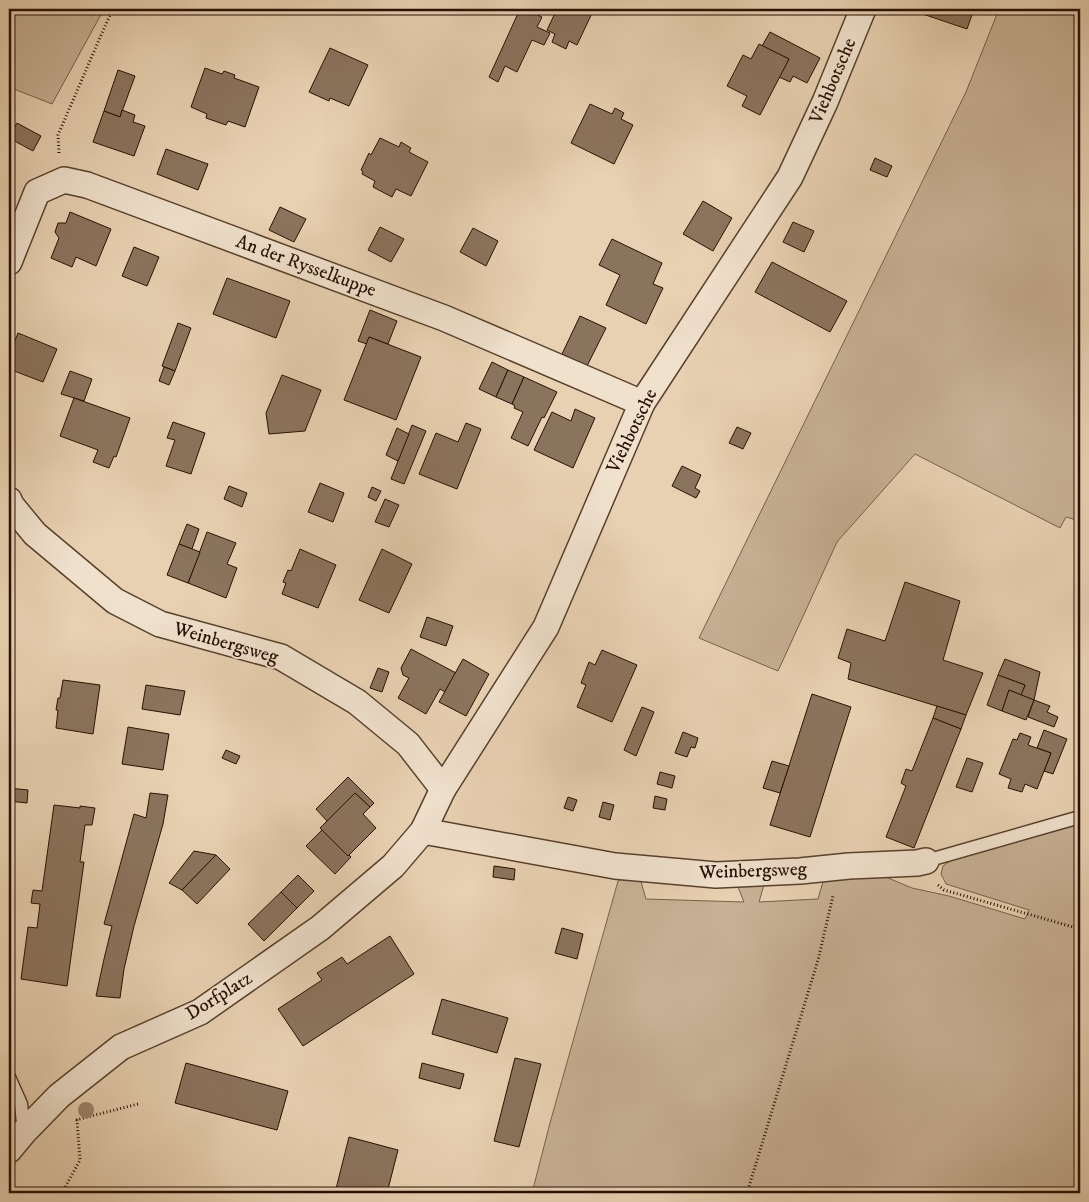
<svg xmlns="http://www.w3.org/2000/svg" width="1089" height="1202" font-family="'IM FELL DW Pica',serif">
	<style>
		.green { fill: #c7b094; stroke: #77604a }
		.building { fill: #8b745d; stroke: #271000 }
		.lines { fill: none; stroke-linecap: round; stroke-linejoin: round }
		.service-casing { stroke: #57402c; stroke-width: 15 }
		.minor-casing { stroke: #57402c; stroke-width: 28 }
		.path { stroke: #271000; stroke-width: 3; stroke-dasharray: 1 2.5; stroke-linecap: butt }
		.service { stroke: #f0e1cd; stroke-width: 12 }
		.minor { stroke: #f0e1cd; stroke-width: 25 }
		.tree { fill: #9d866d }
		.labels { text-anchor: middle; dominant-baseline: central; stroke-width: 4; stroke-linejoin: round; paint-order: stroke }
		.street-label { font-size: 19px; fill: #271000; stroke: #f0e1cd }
	</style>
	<rect width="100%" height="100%" fill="#e8d1b2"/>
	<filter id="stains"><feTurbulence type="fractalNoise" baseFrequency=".004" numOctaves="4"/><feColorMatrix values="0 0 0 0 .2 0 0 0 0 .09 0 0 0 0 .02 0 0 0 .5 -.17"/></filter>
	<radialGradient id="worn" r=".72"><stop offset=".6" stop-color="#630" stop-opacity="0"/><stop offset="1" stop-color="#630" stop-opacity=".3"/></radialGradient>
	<g class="green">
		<polygon points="9,9 104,9 52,104 9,87"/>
		<polygon points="999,9 1080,9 1080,521 1066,517 1060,528 915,454 837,542 778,671 699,638 966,92"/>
		<polygon points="1080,824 1080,1193 532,1193 550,1123 618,881 629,874 640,878 646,899 744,902 736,882 765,881 759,902 818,899 824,878 881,875 912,888 949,896 1025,919 1029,910 946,884 941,874 943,866 954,858"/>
	</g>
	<g class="building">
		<polygon points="520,9 525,9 542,17 537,27 550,33 544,45 532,40 517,72 505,66 498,82 489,77"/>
		<polygon points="557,9 594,9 577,45 569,41 566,49 552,42 555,34 547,30"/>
		<polygon points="908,9 974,9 967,29"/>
		<polygon points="770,32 820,58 807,83 793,76 790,82 779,77 789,59 762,46"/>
		<polygon points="759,44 789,59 760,115 742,106 747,96 727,86 743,55 751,59"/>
		<polygon points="330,48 368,65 349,106 330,98 329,101 309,92"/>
		<polygon points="205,68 222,74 224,71 235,75 234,78 259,87 245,127 228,121 226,125 206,118 207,114 191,107"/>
		<polygon points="118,70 135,76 120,117 104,111"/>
		<polygon points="9,96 13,98 9,107"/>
		<polygon points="590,104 612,114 615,108 624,113 621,119 633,125 614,164 571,143"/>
		<polygon points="122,110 135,115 133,122 145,126 134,156 93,142 104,111 120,117"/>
		<polygon points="17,123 41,136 33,151 9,138"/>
		<polygon points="380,138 399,147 401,142 411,148 409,152 428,162 411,196 396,189 392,197 373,187 375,181 362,174 363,172 361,170 369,153 371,155"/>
		<polygon points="166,149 208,164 198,190 157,174"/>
		<polygon points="875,158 892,166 887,177 870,170"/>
		<polygon points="703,201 732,218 713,251 683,234"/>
		<polygon points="280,207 306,219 294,242 269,230"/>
		<polygon points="70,212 111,229 96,266 76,257 72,267 51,258 59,238 55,232 58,223 66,223"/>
		<polygon points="793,222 814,231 804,252 783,242"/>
		<polygon points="380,227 404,239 391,262 368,250"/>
		<polygon points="473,228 498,241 486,266 460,252"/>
		<polygon points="612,239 662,263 653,284 663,288 646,324 606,305 620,275 599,265"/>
		<polygon points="134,247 159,257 147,286 122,276"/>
		<polygon points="772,262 847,301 830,332 755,292"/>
		<polygon points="227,278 290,301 276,338 213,314"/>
		<polygon points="370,310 397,321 388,344 369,337 367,344 358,341"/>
		<polygon points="580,316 606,328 587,366 562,354"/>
		<polygon points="178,323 191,328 175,371 162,366"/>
		<polygon points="18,333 57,349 43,382 9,369 9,355"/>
		<polygon points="369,337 421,357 396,420 344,400"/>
		<polygon points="492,362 508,370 496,397 479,389"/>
		<polygon points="164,367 175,371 169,385 159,381"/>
		<polygon points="508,370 524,377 512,404 496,397"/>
		<polygon points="70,371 92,379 84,401 61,394"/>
		<polygon points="282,375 321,390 305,431 269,434 266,413"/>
		<polygon points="524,377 557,392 544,418 542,417 528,446 511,438 523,412 514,408 515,406 512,404"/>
		<polygon points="74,398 130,418 116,457 114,456 109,468 93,462 98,450 60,436"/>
		<polygon points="575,409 595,418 573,468 534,450 552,412 571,421"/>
		<polygon points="173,422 205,433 191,474 166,466 175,440 167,438"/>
		<polygon points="466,423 481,429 457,489 419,474 436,433 458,442"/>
		<polygon points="412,425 426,431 404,484 391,479"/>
		<polygon points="737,427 751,433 743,449 729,443"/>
		<polygon points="397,428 409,434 398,461 386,455"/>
		<polygon points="682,466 701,475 695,488 700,491 696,498 672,486"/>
		<polygon points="320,483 344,493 333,522 308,512"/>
		<polygon points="229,486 247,493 242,507 224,499"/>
		<polygon points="372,487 381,491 376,501 368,497"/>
		<polygon points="385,499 399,505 389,527 375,522"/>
		<polygon points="187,524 199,529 192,549 179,544"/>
		<polygon points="207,532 236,543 227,564 237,568 226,598 188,583"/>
		<polygon points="179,544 200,552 188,583 167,575"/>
		<polygon points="300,549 336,565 318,608 282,594 286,583 283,582 288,570 291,571"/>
		<polygon points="382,549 412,564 389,613 359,600"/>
		<polygon points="905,582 960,601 943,660 983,673 966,715 848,679 851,663 838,658 847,629 885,641"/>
		<polygon points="427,617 453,626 446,646 420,637"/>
		<polygon points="411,649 456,673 445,692 440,689 426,714 398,698 409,678 403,675 401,668"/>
		<polygon points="602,650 637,665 612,722 577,707 586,685 581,683 589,662 595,665"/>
		<polygon points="463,659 489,674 466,716 439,702"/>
		<polygon points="1005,659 1040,672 1034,700 1021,695 1025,685 998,675"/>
		<polygon points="378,668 389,672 382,692 370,688"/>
		<polygon points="998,675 1025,685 1021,695 1009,690 1002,711 987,705"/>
		<polygon points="63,680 100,685 93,734 56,728 58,710 56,710 58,698 60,698"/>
		<polygon points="146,685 185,691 180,715 142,709"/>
		<polygon points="1009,690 1034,700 1026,720 1002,711"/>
		<polygon points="812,694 851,707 810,837 770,825"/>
		<polygon points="1034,700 1050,706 1047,712 1058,717 1054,727 1028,717"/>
		<polygon points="937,706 966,715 961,729 933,718"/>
		<polygon points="642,707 654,712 636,756 624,750"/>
		<polygon points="933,718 961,729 914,848 886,837 906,786 901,783 906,769 912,771"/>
		<polygon points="128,727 169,734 163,770 122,764"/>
		<polygon points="1044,730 1067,739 1053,774 1044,771 1051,753 1037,748"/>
		<polygon points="683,732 698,738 695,748 691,747 687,757 675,753"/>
		<polygon points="1020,733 1031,737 1028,745 1051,753 1037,789 1025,784 1022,792 1008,788 1011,779 999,774 1013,739 1017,740"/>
		<polygon points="226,750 240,756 236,764 222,758"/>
		<polygon points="967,758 983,763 972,792 956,787"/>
		<polygon points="772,761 789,766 780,793 763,788"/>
		<polygon points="660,772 675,776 672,788 657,784"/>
		<polygon points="348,777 374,803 370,807 355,793 327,821 316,809"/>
		<polygon points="9,788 28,790 27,803 9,801"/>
		<polygon points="150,793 168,795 163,824 134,926 124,969 120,998 96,996 104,959 112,926 104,924 134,814 146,818"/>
		<polygon points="355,793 370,807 363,814 376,828 348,856 320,828"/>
		<polygon points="655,796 667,799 665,810 653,808"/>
		<polygon points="568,797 577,800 573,811 564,808"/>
		<polygon points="603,802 614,805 610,820 599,817"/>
		<polygon points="54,805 80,808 80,806 95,808 92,825 85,825 80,862 84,862 67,986 21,979 28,927 37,928 40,904 31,903 33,890 42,891"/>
		<polygon points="322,830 348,856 349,855 351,857 335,874 306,846"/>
		<polygon points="194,851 216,855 182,890 169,883"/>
		<polygon points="216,855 230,869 197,904 182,890"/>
		<polygon points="494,866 515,869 514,880 493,877"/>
		<polygon points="298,875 314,891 297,908 281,892"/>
		<polygon points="281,892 297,908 264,941 248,924"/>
		<polygon points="562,928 583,934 577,959 555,953"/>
		<polygon points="390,936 414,974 303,1046 278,1009 322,980 317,973 342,957 347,964"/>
		<polygon points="442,999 508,1018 497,1053 432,1034"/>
		<polygon points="515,1058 541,1064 519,1147 494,1141"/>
		<polygon points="186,1063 288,1091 277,1130 175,1103"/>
		<polygon points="422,1063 464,1074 460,1089 419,1078"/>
		<polygon points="349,1137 398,1150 387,1193 335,1193"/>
	</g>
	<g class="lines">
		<defs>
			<g id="service">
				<polyline points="926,861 1080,817"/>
				<polyline points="9,1077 21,1104 24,1132"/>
			</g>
			<g id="minor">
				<polyline points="9,262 37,192 64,180 87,185 444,318 642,403"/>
				<polyline points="9,500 11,505 35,534 115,601 160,624 281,657 357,702 408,744 443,789"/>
				<polyline points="423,831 615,866 716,875 800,871 849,866 917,863 926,861"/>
				<polyline points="9,1150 24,1132 59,1096 121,1047 200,1012 320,928 393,866 423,831 443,789 546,627 642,403 790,177 825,102 863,9"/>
			</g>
		</defs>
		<use href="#service" class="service-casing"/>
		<use href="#minor" class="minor-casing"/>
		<g class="path">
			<polyline points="59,153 58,135 105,26 113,9"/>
			<polyline points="938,885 944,890 1080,929"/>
			<polyline points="76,1120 138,1104"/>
			<polyline points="62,1193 80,1160 77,1120 76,1118"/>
			<polyline points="747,1193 818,960 833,896"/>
		</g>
		<use href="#service" class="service"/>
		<use href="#minor" class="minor"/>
	</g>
	<circle class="tree" cx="86" cy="1110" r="8"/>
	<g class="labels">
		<g class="street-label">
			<text transform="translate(833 81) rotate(-67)">Viehbotsche</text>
			<text transform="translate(306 266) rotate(20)">An der Rysselkuppe</text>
			<text transform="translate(632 431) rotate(-64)">Viehbotsche</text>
			<text transform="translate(226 643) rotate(16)">Weinbergsweg</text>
			<text transform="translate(753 871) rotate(-2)">Weinbergsweg</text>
			<text transform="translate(219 996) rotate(-32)">Dorfplatz</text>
		</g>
	</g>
	<rect width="1089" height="1202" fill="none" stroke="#e8d1b2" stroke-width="30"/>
	<rect x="10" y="10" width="1069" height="1182" fill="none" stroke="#271000" stroke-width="2.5"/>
	<rect x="15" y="15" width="1059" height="1172" fill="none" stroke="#271000"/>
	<rect width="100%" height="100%" filter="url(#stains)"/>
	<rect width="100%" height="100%" fill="url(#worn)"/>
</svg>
